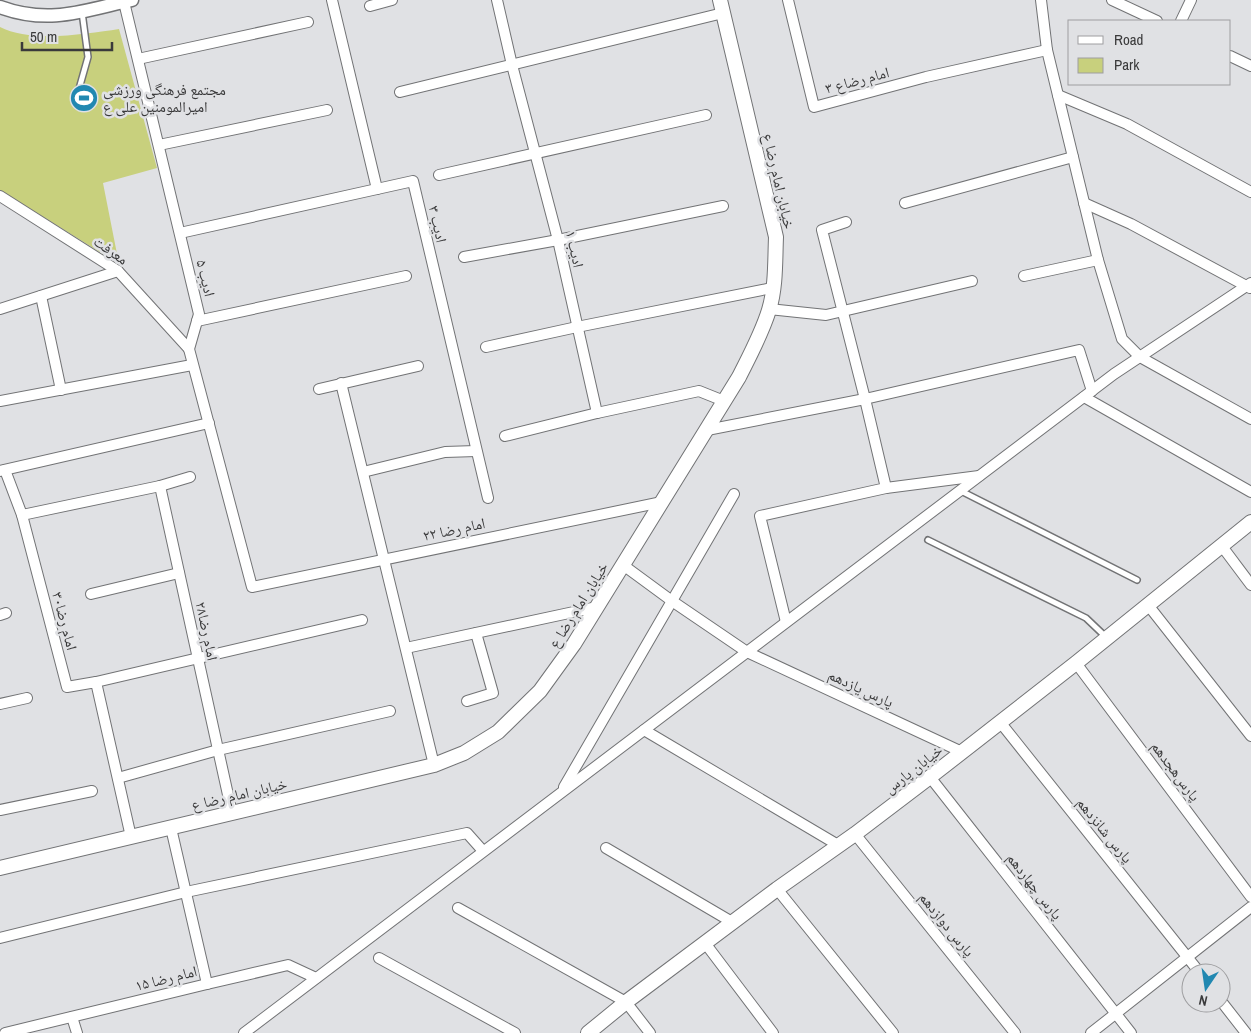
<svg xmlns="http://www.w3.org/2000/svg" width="1251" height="1033" font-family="'Archivo Narrow','Noto Naskh Arabic',sans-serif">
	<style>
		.green { fill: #c8d07d }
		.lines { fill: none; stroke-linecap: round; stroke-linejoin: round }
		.service-casing { stroke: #727375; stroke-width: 8 }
		.minor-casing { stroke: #727375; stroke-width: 12 }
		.tertiary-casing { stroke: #727375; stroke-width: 15 }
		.secondary-casing { stroke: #727375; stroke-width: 16 }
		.service { stroke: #fff; stroke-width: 5 }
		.minor { stroke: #fff; stroke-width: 10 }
		.tertiary { stroke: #fff; stroke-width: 12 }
		.secondary { stroke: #fff; stroke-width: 14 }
		.labels { text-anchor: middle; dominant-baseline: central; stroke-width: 5; stroke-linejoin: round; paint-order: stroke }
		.street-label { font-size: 15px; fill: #3a3a3b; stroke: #e0e1e4 }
		.poi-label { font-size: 15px; fill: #3a3a3b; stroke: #e0e1e4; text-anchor: start }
	</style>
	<rect width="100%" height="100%" fill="#e0e1e4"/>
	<path class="green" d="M0,27C30,43 86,34 119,29L157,168L103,183L119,264L0,190Z"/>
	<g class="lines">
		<defs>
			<g id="service">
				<polyline points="77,96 88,57 82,12"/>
				<polyline points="961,491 1137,580"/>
				<polyline points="928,540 1086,618 1107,638"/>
			</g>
			<g id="minor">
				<polyline points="332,0 377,189 413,181 488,498"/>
				<polyline points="497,0 512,65 558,240 597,413 505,436"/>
				<polyline points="788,0 814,107 926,77 1047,50"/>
				<polyline points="1041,0 1047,50 1098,260 1122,339 1140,357 1251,419"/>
				<polyline points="1112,0 1157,21"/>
				<polyline points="124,2 199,314 189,349 252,587 662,502"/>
				<polyline points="370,6 392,0"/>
				<polyline points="1181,21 1191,0"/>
				<polyline points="1230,56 1251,66"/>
				<polyline points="138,59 308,22"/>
				<polyline points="400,92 723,13"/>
				<polyline points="1058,95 1127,124 1251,192"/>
				<polyline points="159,145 327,110"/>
				<polyline points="439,175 706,115"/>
				<polyline points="0,196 118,271 189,349"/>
				<polyline points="905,203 1073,157"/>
				<polyline points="1084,203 1131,224 1250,288"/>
				<polyline points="846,222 822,230 865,399 1079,350 1092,391"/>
				<polyline points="180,233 377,189"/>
				<polyline points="464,257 558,240 723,206"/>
				<polyline points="1024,276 1098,260"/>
				<polyline points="41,296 61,390"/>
				<polyline points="0,309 118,271"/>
				<polyline points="769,309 826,315 972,281"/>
				<polyline points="197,321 406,276"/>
				<polyline points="486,347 577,327 772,288"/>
				<polyline points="341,383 434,765"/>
				<polyline points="319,389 418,366"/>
				<polyline points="1084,397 1251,492"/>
				<polyline points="0,401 192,365"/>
				<polyline points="597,413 699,391 724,401"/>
				<polyline points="707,430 865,399 886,488 760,516 786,622"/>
				<polyline points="5,470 22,515"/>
				<polyline points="0,471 209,423"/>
				<polyline points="363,472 445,452 476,451"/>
				<polyline points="190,477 160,486 232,813"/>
				<polyline points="886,488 979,476"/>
				<polyline points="1221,545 1251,585"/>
				<polyline points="623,565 672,601 747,652 962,752"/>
				<polyline points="91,594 179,573"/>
				<polyline points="1148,605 1251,736"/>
				<polyline points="0,615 6,613"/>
				<polyline points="406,648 597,607"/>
				<polyline points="1076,663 1251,897"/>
				<polyline points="96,682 362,620"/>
				<polyline points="467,701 493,693 476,633"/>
				<polyline points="0,704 27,698"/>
				<polyline points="1000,722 1200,973"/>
				<polyline points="644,730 838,845"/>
				<polyline points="930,777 1131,1033"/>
				<polyline points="118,778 218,750 390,711"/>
				<polyline points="564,787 734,494"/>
				<polyline points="0,810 92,791"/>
				<polyline points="855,834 1015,1033"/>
				<polyline points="131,837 96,682 67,687 22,515 160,486"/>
				<polyline points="606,848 732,922"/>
				<polyline points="777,889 893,1033"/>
				<polyline points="458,908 626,1002 650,1033"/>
				<polyline points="0,938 186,892 467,833 483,851"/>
				<polyline points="705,943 773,1033"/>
				<polyline points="379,958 515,1033"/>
				<polyline points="207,984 288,965 316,978"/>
				<polyline points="1221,1001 1246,1033"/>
				<polyline points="72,1017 77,1033"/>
				<polyline points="5,1033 207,984 171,828"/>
				<polyline points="244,1033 1114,374 1251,283"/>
				<polyline points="1091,1033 1251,907"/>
			</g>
			<path id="tertiary" d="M0,7C49,25 83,11 132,0"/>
			<g id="secondary">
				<path d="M0,868L434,765L464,753L498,732L540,691L574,644L739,377C750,355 762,333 769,310C776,287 775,261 776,237L720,0"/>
				<polyline points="588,1033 626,1002 777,889 855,834 930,777 1076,663 1251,522"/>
			</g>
		</defs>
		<use href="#service" class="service-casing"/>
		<use href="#minor" class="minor-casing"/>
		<use href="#tertiary" class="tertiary-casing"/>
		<use href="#secondary" class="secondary-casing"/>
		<use href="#service" class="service"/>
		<use href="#minor" class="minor"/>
		<use href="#tertiary" class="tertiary"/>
		<use href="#secondary" class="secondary"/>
	</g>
	<defs>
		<symbol id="stadium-disc" viewBox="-11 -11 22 22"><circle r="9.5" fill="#2188b1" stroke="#e0e1e4"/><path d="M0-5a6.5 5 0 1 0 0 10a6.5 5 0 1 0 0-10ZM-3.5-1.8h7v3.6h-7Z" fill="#fff"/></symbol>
	</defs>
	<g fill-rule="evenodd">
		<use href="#stadium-disc" x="68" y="82" width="32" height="32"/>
	</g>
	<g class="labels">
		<g class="street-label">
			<text transform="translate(857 80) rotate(-15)">امام رضا‌ع ۳</text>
			<text transform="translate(779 181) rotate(77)">خیابان امام رضا ع</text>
			<text transform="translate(438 224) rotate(77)">ادیب ۳</text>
			<text transform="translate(575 249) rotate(77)">ادیب ۱</text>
			<text transform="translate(111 250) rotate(35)">معرفت</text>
			<text transform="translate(206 278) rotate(76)">ادیب ۵</text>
			<text transform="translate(454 529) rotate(-12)">امام رضا ۲۲</text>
			<text transform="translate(578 605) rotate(-58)">خیابان امام رضا ع</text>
			<text transform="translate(65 621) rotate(75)">امام رضا۳۰</text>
			<text transform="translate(207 631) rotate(78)">امام رضا۲۸</text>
			<text transform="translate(861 688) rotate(25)">پارس‌‌ یازدهم</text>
			<text transform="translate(913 769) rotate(-38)">خیابان پارس</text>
			<text transform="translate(1176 771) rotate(53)">پارس‌‌هجدهم</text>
			<text transform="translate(239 794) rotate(-13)">خیابان امام رضا ع</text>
			<text transform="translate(1105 830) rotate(51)">پارس‌‌ شانزدهم</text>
			<text transform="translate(1035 886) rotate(52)">پارس‌‌ چهاردهم</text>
			<text transform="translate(947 924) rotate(51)">پارس‌‌ دوازدهم</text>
			<text transform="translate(166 978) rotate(-14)">۱۵ امام رضا</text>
		</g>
		<g class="poi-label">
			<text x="103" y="89">مجتمع فرهنگی ورزشی<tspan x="103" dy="17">امیرالمومنین علی ‌ع</tspan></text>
		</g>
	</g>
	<rect x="1068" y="20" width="162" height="65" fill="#e0e1e4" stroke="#9e9ea0"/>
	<rect x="1078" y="36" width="25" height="8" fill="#ffffff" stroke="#9e9ea0"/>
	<text x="1114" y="45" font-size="15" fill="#3a3a3b">Road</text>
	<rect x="1078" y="58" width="25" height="15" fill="#c8d07d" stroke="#9e9ea0"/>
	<text x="1114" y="70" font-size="15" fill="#3a3a3b">Park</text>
	<g transform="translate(1206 988) rotate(193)"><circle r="24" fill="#e0e1e4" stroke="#9e9ea0"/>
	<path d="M0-4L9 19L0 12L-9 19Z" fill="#2188b1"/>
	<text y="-8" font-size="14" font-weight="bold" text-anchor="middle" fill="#3a3a3b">N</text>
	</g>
	<path d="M22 42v8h90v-8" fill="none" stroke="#3a3a3b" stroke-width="2.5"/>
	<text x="30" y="42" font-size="15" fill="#3a3a3b" stroke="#e0e1e4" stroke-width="4" paint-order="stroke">50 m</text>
</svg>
